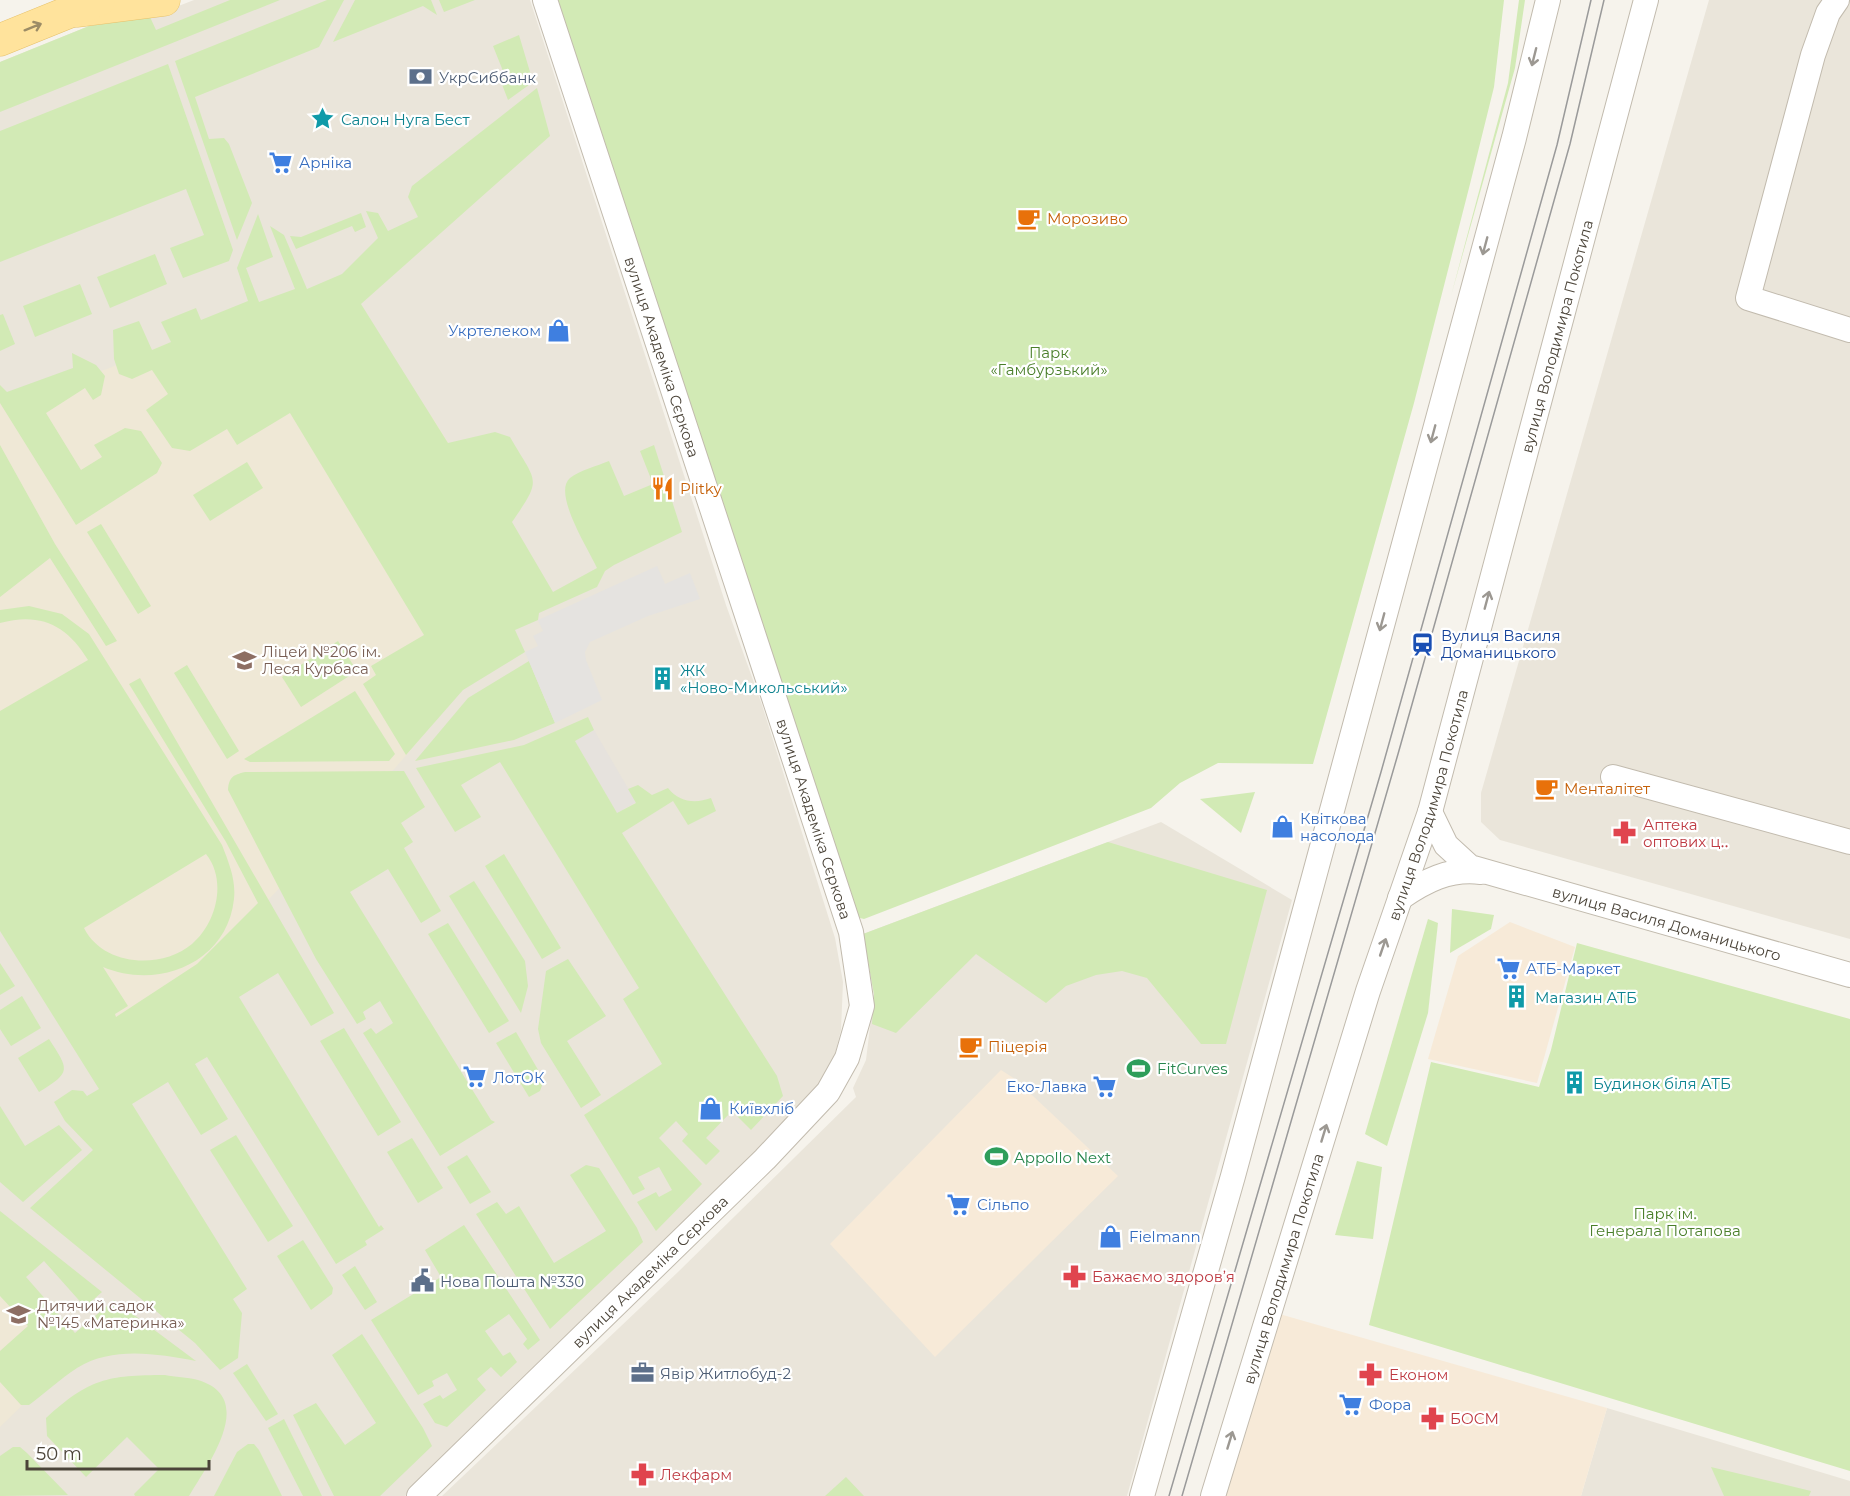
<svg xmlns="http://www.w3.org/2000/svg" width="1850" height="1496" font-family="Montserrat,sans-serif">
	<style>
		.residential { fill: #eae5da }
		.commercial { fill: #f7ead8 }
		.industrial { fill: #e6e2dd }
		.education { fill: #efe8d6 }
		.green { fill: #d2eab5; fill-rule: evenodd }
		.parking { fill: #e5e3e0 }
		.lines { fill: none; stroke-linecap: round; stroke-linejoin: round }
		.minor-casing { stroke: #c2bbae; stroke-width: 26 }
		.major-casing { stroke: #e6c16a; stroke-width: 33 }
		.minor { stroke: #fff; stroke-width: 24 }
		.major { stroke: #ffe39c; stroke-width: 32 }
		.tram { stroke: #9a9a9a; stroke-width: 1.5 }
		.oneway { stroke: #9c8c66 }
		.oneway2 { stroke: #9c9892 }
		.labels { text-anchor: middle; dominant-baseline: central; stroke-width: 4.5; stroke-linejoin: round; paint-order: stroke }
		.service-label { font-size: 15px; fill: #4e5e75; stroke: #fff; text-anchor: start }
		.culture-label { font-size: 15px; fill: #0d838f; stroke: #fff; text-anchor: start }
		.shop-label { font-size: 15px; fill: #366cbe; stroke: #fff; text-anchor: start }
		.food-label { font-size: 15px; fill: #c56008; stroke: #fff; text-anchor: start }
		.street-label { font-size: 15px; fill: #4b4439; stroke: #fff }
		.park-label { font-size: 15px; fill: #4a7f2a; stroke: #fff }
		.transit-label { font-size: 15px; fill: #164399; stroke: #fff; text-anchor: start }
		.education-label { font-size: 15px; fill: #785e54; stroke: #fff; text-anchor: start }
		.health-label { font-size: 15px; fill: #be3a42; stroke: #fff; text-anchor: start }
		.leisure-label { font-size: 15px; fill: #27864d; stroke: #fff; text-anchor: start }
	</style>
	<rect width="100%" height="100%" fill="#f6f3ec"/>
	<g class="residential">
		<polygon points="194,0 530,0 726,605 762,705 835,938 843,982 841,1030 835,1054 816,1090 786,1129 405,1496 0,1496 0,62 89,26 150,17"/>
		<polygon points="1709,0 1850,0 1850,939 1500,840 1481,822 1481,793"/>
		<polygon points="1161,822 1292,900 1127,1496 442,1496 678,1272 856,1097 853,1088 866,1060 874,994 863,934"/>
		<polygon points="1607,1408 1850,1481 1850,1496 1581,1496"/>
	</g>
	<g class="commercial">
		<polygon points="1510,922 1575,947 1537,1083 1428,1059 1458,956"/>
		<polygon points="1001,1070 1015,1079 1118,1176 935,1357 830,1244"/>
		<polygon points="1276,1313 1607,1408 1581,1496 1218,1496"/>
	</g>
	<polygon class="industrial" points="594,730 636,802 617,813 575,741"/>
	<g class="education">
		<polygon points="171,342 431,415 543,596 396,767 269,899 198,968 114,1023 0,846 0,402 107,369"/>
		<polygon points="0,1273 74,1355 0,1427"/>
	</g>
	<g class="green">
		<polygon points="230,0 280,0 0,112 0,62 89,26 150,17 156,30"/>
		<polygon points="327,0 344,0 319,47 195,97 209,139 224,138 229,144 252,203 237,240 175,61"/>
		<polygon points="355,0 431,0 437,15 423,6 333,42"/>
		<polygon points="439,0 475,0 444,12"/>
		<polygon points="554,0 1504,0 1494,87 1470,184 1414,403 1313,764 1218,763 1180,783 1151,808 864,919 852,916"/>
		<polygon points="1519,0 1525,0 1515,68 1451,296 1508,83"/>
		<polygon points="519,35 533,82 508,100 498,74 503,71 493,46"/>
		<polygon points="168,64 233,250 229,261 183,278 170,248 204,235 186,189 0,262 0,131"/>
		<path d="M537,88L550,136L361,304L448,443L495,432L510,437C537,484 543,477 512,522L553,592L597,568C589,550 552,493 570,478C580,470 597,466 609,461L624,496L653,484L640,451L654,445L682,532L614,565L605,571L597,587L539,613L538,620L515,630L525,652L463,690L406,755L363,684L376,675L371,666L424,635L290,413L237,445L227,429L190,451L172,448L146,410L168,394L152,370L132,379L119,374L114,359L113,330L139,321L152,350L171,342L161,322L196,308L201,320L248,301L237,268L258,214L273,257L246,268L259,302L295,289L270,226L284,235L307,289L342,274L378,238L366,211L378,213L388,231L418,217L408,197L412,186Z"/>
		<polygon points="361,213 366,227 355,232 352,226 296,249 290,236 301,237"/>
		<polygon points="155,254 167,284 110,308 97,277"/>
		<polygon points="80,284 92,314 35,337 23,306"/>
		<polygon points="3,314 15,344 0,351 0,315"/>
		<polygon points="72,353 96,365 105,376 101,395 93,400 85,388 46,413 81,470 102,457 94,445 125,428 141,431 162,463 157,473 76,525 0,403 0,385 7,392 73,368"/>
		<polygon points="0,445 55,544 117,641 106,646 50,558 0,597"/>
		<polygon points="247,462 263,488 210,521 193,495"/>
		<polygon points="101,524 151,606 138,614 87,532"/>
		<path d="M29,606L62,614L89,634L222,845C229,863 236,880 234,899C227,964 157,990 103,967L128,1006L115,1014L116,1017L197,964L258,903L226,842L129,684L140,678L334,1013L311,1026L278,973L239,997L379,1227L381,1225L384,1229L365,1241L367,1245L336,1264L207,1057L195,1064L228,1119L201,1135L168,1082L132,1104L247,1289L233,1299L242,1313L238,1358L220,1370L195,1343L30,1208L93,1150L65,1121L54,1102L72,1090L83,1091L87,1096L99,1089L0,931V711L88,660C67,625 40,612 0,623V610ZM206,854C227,880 217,923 192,944C161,970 103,966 84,928Z"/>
		<polygon points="338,641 357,671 301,707 282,677"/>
		<polygon points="529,661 555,723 514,740 415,761 468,698"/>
		<polygon points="187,665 239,751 227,759 174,673"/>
		<polygon points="355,691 395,754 389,761 250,762 244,759"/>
		<path d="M588,717L594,730L575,741L617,813L636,803L628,789L638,785L652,795L668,788C679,802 695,804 711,798L716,811L688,825L673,801L622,833L777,1076L783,1096L751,1130L732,1111L706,1138L720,1151L706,1165L682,1141L688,1134L676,1121L659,1138L702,1184L656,1231L637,1202L656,1192L659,1197L672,1190L659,1167L638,1177L645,1189L633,1195L584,1115L662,1064L623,999L639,988L500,762L461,785L481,817L455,832L416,768L524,745Z"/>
		<path d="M404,771L425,807L401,823L413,842L404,848L441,911L421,923L388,869L350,892L491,1120L495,1122L440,1156L363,1033L371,1028L376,1034L393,1023L380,1001L363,1012L366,1019L357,1024L316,959L228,790C229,777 233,775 245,772Z"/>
		<polygon points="1255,792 1241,833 1200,799"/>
		<polygon points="1108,842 1267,890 1226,1044 1201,1044 1147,978 1122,971 1096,975 1066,986 1046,1003 976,954 896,1033 872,1024 874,994 863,934"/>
		<polygon points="504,854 561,948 542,959 485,866"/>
		<polygon points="474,881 525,961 528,986 521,1013 449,896"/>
		<polygon points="1452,909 1494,915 1491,929 1450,953"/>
		<polygon points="1428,919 1438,923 1428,1013 1387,1146 1365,1134"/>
		<polygon points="448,923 509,1021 489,1033 428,934"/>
		<polygon points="1577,943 1850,1019 1850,1471 1369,1325 1431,1062 1539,1087 1551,1050"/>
		<polygon points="568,959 606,1016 567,1041 601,1095 581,1108 541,1043 538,1029 546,971"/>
		<polygon points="0,963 15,986 0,995"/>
		<polygon points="22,996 41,1028 11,1046 0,1029 0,1010"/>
		<polygon points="344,1028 401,1122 378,1136 320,1041"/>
		<polygon points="516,1032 544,1080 540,1091 529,1097 496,1043"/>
		<path d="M49,1039C69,1070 72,1072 39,1092L18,1058Z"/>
		<polygon points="0,1106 25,1146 59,1125 82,1150 23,1202 0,1182"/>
		<polygon points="236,1135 293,1226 268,1242 210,1150"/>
		<polygon points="412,1138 443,1188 418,1203 387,1152"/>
		<polygon points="467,1155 491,1192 470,1204 447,1167"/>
		<polygon points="1357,1161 1382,1167 1373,1239 1335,1235"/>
		<polygon points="586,1165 599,1168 637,1228 643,1242 550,1329 476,1214 497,1202 506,1214 519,1206 554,1263 606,1231 570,1175"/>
		<path d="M0,1211L102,1292L85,1307L44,1261L26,1277L75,1333L114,1300L196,1361C157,1354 113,1346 77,1368C60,1379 45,1393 29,1405H21L0,1382V1351L28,1326L0,1296Z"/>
		<polygon points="464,1225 540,1340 528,1350 523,1344 527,1339 509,1314 485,1331 503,1356 510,1352 517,1362 501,1377 491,1367 477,1379 486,1390 447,1427 435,1423 423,1404 440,1395 443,1399 457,1390 447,1373 432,1381 434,1386 418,1395 371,1320 441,1277 425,1250"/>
		<polygon points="303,1240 333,1288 332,1294 311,1310 277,1256"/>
		<polygon points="355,1266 377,1302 365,1310 342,1275"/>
		<polygon points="362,1334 423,1428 432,1446 380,1496 334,1496 293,1415 316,1403 345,1445 376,1423 332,1355"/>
		<polygon points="247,1364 278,1414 266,1421 233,1373"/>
		<path d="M165,1375C175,1377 187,1377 198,1380C258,1398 208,1464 189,1496H135L134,1494L159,1469L127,1437L86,1477L47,1436L46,1418C89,1379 107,1375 165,1375Z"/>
		<polygon points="284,1419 322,1496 303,1496 268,1428"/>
		<polygon points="248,1444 254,1444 259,1450 282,1496 214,1496 237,1452"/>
		<polygon points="13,1447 20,1447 27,1453 68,1495 0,1496 0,1456"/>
		<polygon points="1711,1467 1811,1491 1809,1496 1724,1496"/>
		<polygon points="846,1477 864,1496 825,1496"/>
	</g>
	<polygon class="parking" points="657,566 665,584 690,573 700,599 648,616 590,642 585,652 586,660 602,700 555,723 525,652 538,646 533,636 543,631 538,620"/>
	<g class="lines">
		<defs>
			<g id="minor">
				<polyline points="1837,0 1828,13 1813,55 1748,298 1850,330"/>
				<polyline points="1613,777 1850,842"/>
				<path id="s1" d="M1430,812L1446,845L1470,867L1850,975"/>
				<path d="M1400,898C1425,881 1449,868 1481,872"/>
				<path id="s2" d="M419,1496L765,1159L828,1092L847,1058L862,1006L851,932L545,0"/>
				<polyline points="1142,1496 1233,1176 1514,138 1548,0"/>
				<path id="s3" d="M1213,1496L1368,991L1430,812L1646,0"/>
			</g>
			<g id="major">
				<polyline points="78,11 164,0"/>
				<polyline points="0,40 99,0"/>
			</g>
		</defs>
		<use href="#minor" class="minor-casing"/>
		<use href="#major" class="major-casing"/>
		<use href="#minor" class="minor"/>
		<use href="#major" class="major"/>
		<g class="tram">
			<polyline points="1169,1496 1381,772 1557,145 1591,0"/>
			<polyline points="1182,1496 1398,754 1570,144 1604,0"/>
		</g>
	</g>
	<defs><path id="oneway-shaft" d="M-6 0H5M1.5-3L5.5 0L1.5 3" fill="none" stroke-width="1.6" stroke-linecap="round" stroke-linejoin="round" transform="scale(1.5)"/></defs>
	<use class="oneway" href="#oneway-shaft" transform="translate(33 27) rotate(-22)"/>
	<g class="oneway2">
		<use href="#oneway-shaft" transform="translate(1534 57) rotate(104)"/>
		<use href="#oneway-shaft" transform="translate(1485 246) rotate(105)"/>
		<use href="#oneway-shaft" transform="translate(1433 434) rotate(105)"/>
		<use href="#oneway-shaft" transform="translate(1487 600) rotate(-75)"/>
		<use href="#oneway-shaft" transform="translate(1382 622) rotate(105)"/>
		<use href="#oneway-shaft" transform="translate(1383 947) rotate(-71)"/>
		<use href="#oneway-shaft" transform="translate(1324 1133) rotate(-73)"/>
		<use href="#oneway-shaft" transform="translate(1230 1440) rotate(-73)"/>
	</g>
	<defs>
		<symbol id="bank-bare" viewBox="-9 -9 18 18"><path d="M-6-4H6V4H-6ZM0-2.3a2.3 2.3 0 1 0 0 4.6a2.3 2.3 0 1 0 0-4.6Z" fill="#5c6f8a" stroke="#fff" stroke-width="2.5" paint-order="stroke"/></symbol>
		<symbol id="sight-bare" viewBox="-9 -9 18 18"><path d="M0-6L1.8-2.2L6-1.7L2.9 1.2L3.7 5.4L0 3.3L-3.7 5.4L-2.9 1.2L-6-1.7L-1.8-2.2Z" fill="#0f9aa8" stroke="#fff" stroke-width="2.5" paint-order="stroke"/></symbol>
		<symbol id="supermarket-bare" viewBox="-9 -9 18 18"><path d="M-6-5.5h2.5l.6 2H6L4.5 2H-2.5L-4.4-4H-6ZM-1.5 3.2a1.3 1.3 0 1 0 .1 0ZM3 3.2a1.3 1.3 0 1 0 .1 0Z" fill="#3f7fe0" stroke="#fff" stroke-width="2.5" paint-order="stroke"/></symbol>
		<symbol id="cafe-bare" viewBox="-9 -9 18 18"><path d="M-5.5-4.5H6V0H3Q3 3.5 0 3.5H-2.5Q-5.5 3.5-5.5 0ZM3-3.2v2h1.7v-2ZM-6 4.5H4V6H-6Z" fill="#e8710a" stroke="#fff" stroke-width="2.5" paint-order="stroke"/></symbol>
		<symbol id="shop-bare" viewBox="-9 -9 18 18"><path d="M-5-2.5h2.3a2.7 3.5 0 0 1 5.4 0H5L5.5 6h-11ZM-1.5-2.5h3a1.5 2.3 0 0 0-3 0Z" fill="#3f7fe0" stroke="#fff" stroke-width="2.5" paint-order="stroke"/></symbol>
		<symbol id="restaurant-bare" viewBox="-9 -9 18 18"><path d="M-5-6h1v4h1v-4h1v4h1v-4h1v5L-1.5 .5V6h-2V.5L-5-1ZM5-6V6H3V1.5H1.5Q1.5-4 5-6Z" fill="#e8710a" stroke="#fff" stroke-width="2.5" paint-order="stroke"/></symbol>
		<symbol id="station-bare" viewBox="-9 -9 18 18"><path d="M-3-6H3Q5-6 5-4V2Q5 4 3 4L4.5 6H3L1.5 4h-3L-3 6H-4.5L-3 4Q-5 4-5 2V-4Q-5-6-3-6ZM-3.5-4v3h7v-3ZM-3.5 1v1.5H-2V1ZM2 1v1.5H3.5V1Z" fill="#1a4fb4" stroke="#fff" stroke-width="2.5" paint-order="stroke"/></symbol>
		<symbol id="school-bare" viewBox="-9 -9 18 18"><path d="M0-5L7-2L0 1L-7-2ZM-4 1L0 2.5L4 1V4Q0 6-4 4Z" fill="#8d6e63" stroke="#fff" stroke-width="2.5" paint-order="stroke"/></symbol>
		<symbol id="building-bare" viewBox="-9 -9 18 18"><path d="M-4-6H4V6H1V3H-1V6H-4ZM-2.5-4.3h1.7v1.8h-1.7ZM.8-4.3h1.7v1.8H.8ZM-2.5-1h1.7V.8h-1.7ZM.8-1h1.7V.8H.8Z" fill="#0f9aa8" stroke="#fff" stroke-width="2.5" paint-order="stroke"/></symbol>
		<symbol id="pharmacy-bare" viewBox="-9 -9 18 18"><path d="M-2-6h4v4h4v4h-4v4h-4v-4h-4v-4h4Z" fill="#e0444e" stroke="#fff" stroke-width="2.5" paint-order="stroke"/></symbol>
		<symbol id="stadium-bare" viewBox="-9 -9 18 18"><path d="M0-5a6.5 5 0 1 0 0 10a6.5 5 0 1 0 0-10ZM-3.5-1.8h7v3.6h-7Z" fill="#2e9e5b" stroke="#fff" stroke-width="2.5" paint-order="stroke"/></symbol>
		<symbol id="civic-bare" viewBox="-9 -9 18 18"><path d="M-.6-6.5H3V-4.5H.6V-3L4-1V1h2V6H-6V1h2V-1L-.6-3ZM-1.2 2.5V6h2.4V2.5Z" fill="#5c6f8a" stroke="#fff" stroke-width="2.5" paint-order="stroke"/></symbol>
		<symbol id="office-bare" viewBox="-9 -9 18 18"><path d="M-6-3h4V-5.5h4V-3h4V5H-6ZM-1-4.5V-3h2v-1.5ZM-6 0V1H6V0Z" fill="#5c6f8a" stroke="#fff" stroke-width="2.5" paint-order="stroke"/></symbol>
	</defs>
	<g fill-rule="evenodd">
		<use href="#bank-bare" x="404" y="60" width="33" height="33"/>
		<use href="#sight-bare" x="306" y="102" width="33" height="33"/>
		<use href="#supermarket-bare" x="264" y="146" width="33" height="33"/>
		<use href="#cafe-bare" x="1012" y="202" width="33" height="33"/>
		<use href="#shop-bare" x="542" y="314" width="33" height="33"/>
		<use href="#restaurant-bare" x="646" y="472" width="33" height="33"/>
		<use href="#station-bare" x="1406" y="628" width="33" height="33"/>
		<use href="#school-bare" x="228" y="644" width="33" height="33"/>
		<use href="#building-bare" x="646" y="662" width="33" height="33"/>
		<use href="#cafe-bare" x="1530" y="772" width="33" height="33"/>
		<use href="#shop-bare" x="1266" y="810" width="33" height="33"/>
		<use href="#pharmacy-bare" x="1608" y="816" width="33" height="33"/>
		<use href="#supermarket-bare" x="1492" y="952" width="33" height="33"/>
		<use href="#building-bare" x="1500" y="980" width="33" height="33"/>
		<use href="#cafe-bare" x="954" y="1030" width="33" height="33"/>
		<use href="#stadium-bare" x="1122" y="1052" width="33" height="33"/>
		<use href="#supermarket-bare" x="458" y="1060" width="33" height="33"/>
		<use href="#building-bare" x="1558" y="1066" width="33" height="33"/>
		<use href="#supermarket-bare" x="1088" y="1070" width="33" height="33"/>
		<use href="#shop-bare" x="694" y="1092" width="33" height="33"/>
		<use href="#stadium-bare" x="980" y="1140" width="33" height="33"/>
		<use href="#supermarket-bare" x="942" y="1188" width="33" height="33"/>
		<use href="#shop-bare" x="1094" y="1220" width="33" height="33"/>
		<use href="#pharmacy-bare" x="1058" y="1260" width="33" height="33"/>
		<use href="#civic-bare" x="406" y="1264" width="33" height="33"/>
		<use href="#school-bare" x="2" y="1298" width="33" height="33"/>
		<use href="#office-bare" x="626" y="1356" width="33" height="33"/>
		<use href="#pharmacy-bare" x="1354" y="1358" width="33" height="33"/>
		<use href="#supermarket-bare" x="1334" y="1388" width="33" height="33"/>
		<use href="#pharmacy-bare" x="1416" y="1402" width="33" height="33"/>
		<use href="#pharmacy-bare" x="626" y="1458" width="33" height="33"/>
	</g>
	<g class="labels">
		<g class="service-label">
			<text x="439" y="77">УкрСиббанк</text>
			<text x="440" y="1281">Нова Пошта №330</text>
			<text x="660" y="1373">Явір Житлобуд-2</text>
		</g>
		<g class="culture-label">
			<text x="341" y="119">Салон Нуга Бест</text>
			<text x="680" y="670">ЖК<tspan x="680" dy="17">«Ново-Микольський»</tspan></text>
			<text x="1535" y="997">Магазин АТБ</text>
			<text x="1593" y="1083">Будинок біля АТБ</text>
		</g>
		<g class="shop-label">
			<text x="299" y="162">Арніка</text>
			<text x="541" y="330" text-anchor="end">Укртелеком</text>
			<text x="1300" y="818">Квіткова<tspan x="1300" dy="17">насолода</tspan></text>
			<text x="1526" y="968">АТБ-Маркет</text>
			<text x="493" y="1077">ЛотОК</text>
			<text x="1087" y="1086" text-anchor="end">Еко-Лавка</text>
			<text x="729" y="1108">Київхліб</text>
			<text x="977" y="1204">Сільпо</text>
			<text x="1129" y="1236">Fielmann</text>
			<text x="1369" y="1404">Фора</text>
		</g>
		<g class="food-label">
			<text x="1047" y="218">Морозиво</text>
			<text x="680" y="488">Plitky</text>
			<text x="1564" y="788">Менталітет</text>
			<text x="988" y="1046">Піцерія</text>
		</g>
		<g class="street-label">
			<text stroke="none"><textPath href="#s3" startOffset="1210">вулиця Володимира Покотила</textPath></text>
			<text transform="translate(662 357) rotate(72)">вулиця Академіка Сєркова</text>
			<text stroke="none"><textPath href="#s3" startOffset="724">вулиця Володимира Покотила</textPath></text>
			<text transform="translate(814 819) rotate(72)">вулиця Академіка Сєркова</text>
			<text stroke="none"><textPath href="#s1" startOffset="274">вулиця Василя Доманицького</textPath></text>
			<text stroke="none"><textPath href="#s3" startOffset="238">вулиця Володимира Покотила</textPath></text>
			<text stroke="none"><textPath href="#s2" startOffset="322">вулиця Академіка Сєркова</textPath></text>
		</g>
		<g class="park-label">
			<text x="1049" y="352">Парк<tspan x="1049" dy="17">«Гамбурзький»</tspan></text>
			<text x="1665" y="1213">Парк ім.<tspan x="1665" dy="17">Генерала Потапова</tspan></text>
		</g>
		<g class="transit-label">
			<text x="1441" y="635">Вулиця Василя<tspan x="1441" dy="17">Доманицького</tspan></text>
		</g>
		<g class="education-label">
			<text x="262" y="651">Ліцей №206 ім.<tspan x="262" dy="17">Леся Курбаса</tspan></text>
			<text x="37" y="1305">Дитячий садок<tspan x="37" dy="17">№145 «Материнка»</tspan></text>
		</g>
		<g class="health-label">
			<text x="1643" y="824">Аптека<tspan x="1643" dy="17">оптових ц‥</tspan></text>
			<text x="1092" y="1276">Бажаємо здоровʼя</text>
			<text x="1389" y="1374">Економ</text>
			<text x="1450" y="1418">БОСМ</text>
			<text x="660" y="1474">Лекфарм</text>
		</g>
		<g class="leisure-label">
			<text x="1157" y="1068">FitCurves</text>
			<text x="1014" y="1157">Appollo Next</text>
		</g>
	</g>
	<path d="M27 1460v9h182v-9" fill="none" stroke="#4b4439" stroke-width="3"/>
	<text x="36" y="1460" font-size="18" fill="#4b4439" stroke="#ffffff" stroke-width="4.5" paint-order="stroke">50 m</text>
</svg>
